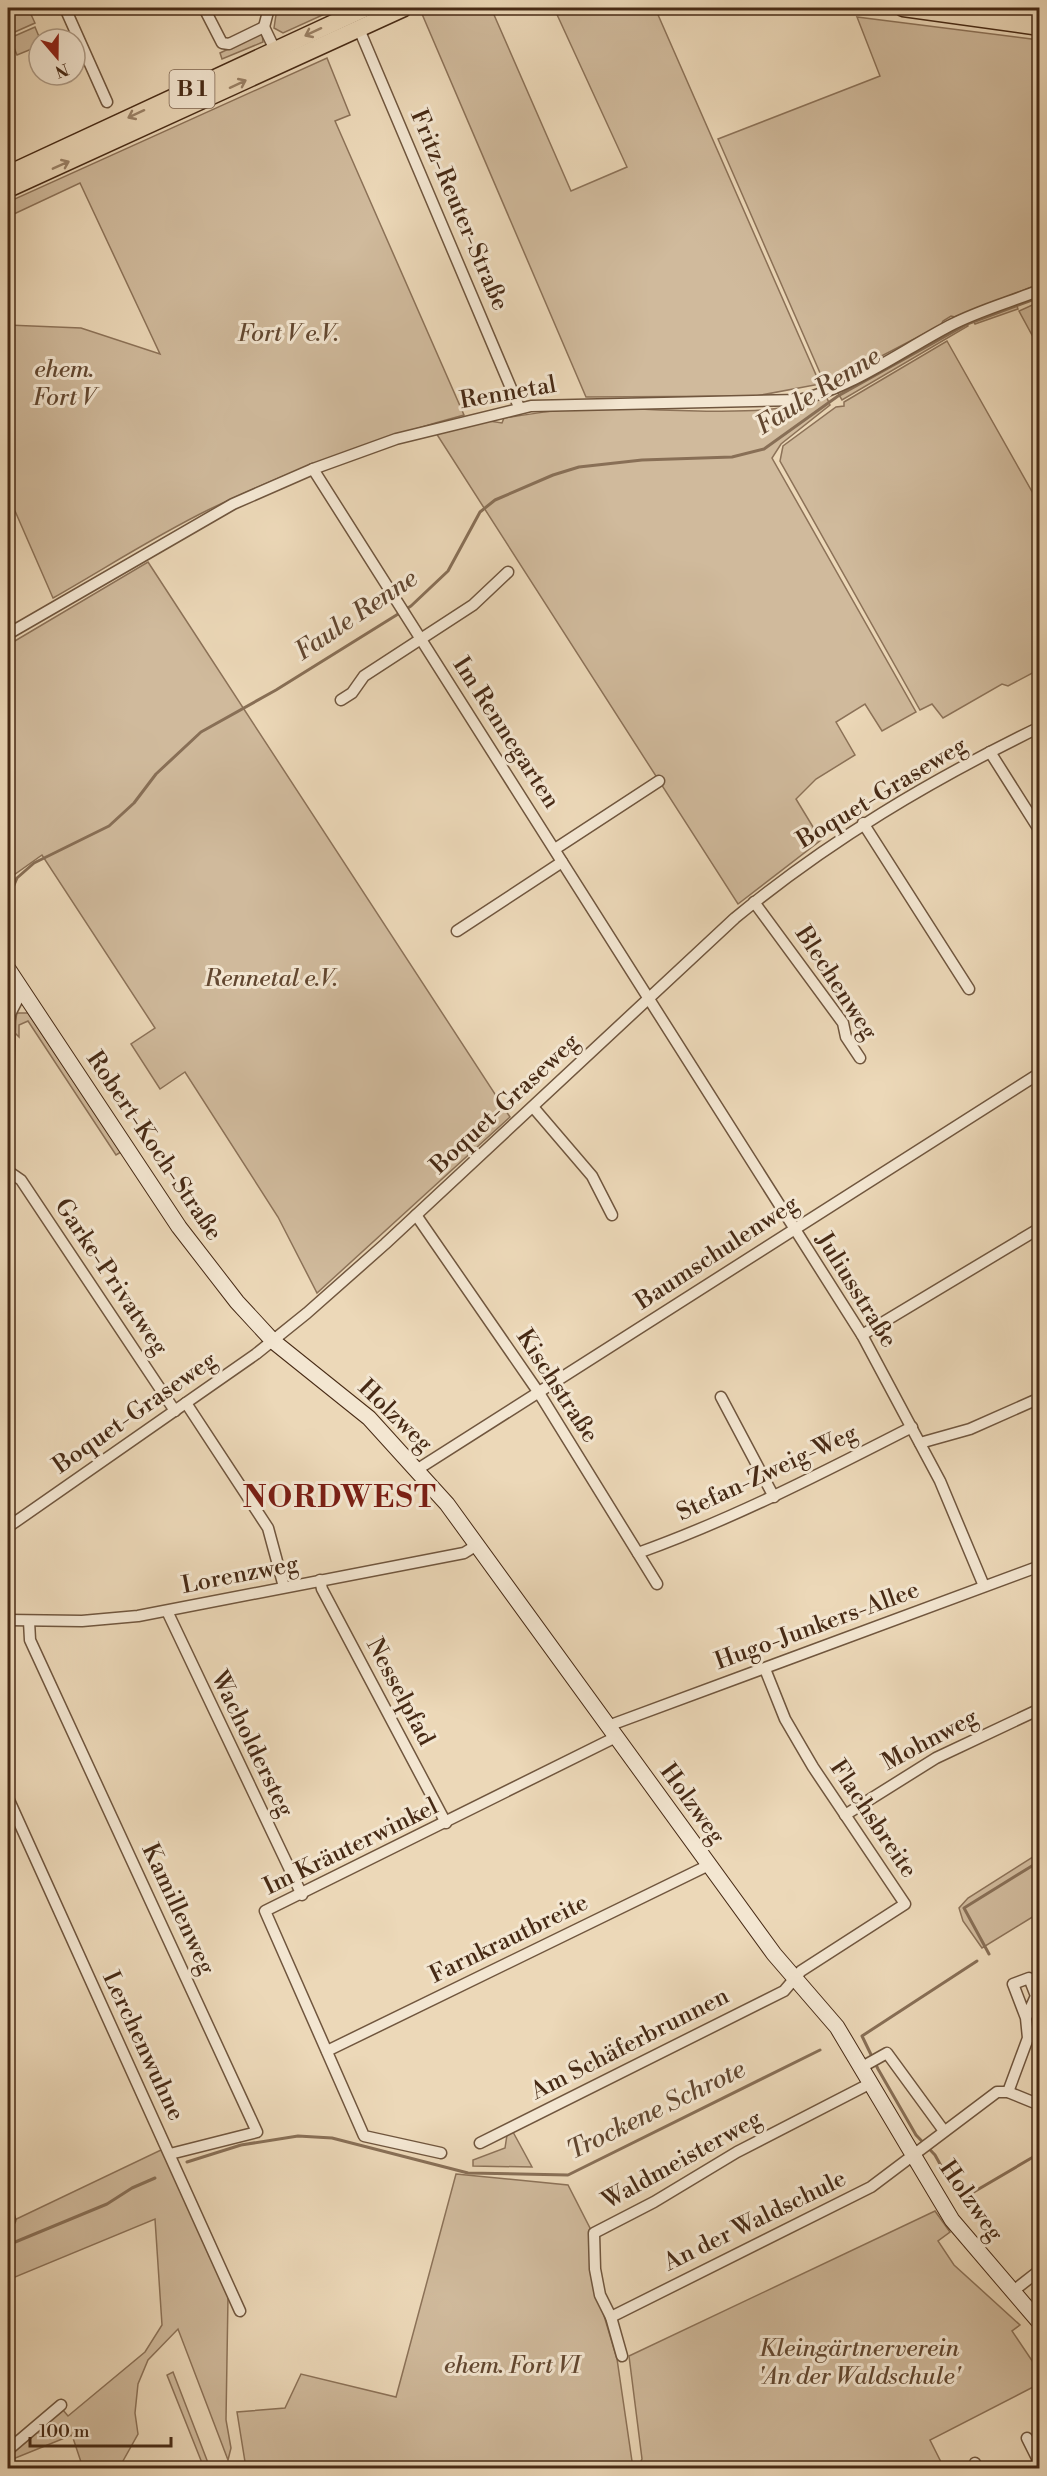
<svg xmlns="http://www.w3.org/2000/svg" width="1047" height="2476" font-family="'Libre Bodoni',serif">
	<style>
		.green { fill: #d0ba9c; stroke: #8c7258; stroke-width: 1.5 }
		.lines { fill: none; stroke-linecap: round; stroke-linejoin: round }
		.stream { stroke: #886f56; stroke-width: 3 }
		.street-casing { stroke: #70563e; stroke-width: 13 }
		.secondary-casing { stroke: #472a15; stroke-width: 17 }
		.primary-casing { stroke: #472a15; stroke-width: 19 }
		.street { stroke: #f3e6d1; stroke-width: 10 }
		.secondary { stroke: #f3e6d1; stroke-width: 15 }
		.primary { stroke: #ecd8b8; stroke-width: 16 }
		.oneway { stroke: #9a8166 }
		.labels { text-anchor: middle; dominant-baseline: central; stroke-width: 6; stroke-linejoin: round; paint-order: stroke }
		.shield { fill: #f3e6d1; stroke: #7b624d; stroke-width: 1.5 }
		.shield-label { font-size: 22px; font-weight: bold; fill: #472a15 }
		.street-label { font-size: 24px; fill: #472a15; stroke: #f3e6d1 }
		.park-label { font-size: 24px; font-style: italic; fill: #624730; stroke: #f3e6d1 }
		.water-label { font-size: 26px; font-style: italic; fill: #624730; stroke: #f3e6d1 }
		.district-label { font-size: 30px; font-weight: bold; letter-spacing: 1.5px; fill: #7a1f14; stroke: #f3e6d1 }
	</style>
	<rect width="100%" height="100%" fill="#ecd8b8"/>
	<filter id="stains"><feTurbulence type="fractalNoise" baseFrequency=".00333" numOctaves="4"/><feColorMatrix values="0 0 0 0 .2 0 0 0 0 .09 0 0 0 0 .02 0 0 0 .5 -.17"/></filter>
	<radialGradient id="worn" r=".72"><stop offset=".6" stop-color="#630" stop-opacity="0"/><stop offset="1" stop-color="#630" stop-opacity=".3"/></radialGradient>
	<g class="green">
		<polygon points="8,8 28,8 35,23 8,35"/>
		<polygon points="277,8 338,8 283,33 274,28"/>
		<polygon points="443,8 491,8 571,191 627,167 554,8 655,8 820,384 756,396 586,397 422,14"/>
		<polygon points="857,17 1039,40 1039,284 955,317 951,316 943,321 941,325 828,384 824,382 718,139 880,76"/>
		<polygon points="35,27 40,39 39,46 17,55 10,38"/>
		<polygon points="262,33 263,42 222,59 220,53"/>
		<path d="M327,58L350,115L335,121L464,415C375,439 290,470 208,510C155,536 104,569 53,598L15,511H8V325L81,328L160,354L80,183L14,214L8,202Z"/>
		<polygon points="1039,302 1039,348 1019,311"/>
		<polygon points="1016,303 1018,309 975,324 973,320"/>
		<polygon points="966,321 968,326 842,400 836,390"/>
		<polygon points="947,341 1039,504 1040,669 1008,686 1002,684 943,718 932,704 920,710 780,461 783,446 836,407 844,406 844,402"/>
		<path d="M826,396L830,405L781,444L772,458L916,712L882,731L865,704L836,722L855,755L816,779L796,799L821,840L738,904L436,433L489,421L502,423L504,418C536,413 568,408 600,408C660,408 774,421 826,396Z"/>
		<polygon points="148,562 510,1117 317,1293 278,1217 185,1072 160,1089 131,1044 155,1028 42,855 14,875 8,890 8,645"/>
		<polygon points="17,1013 28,1013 121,1152 116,1155 28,1021 19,1025 19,1037 13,1031"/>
		<polygon points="1039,1853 1039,1913 982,1948 963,1921 959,1908 968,1898"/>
		<polygon points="513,2132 532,2167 473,2166 473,2160 505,2148 507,2135"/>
		<polygon points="163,2149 228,2297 226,2420 231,2448 228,2460 178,2329 148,2360 138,2384 135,2413 138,2434 119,2468 83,2468 72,2435 13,2459 11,2451 63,2410 68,2416 145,2352 162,2325 155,2219 8,2280 8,2223"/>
		<polygon points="456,2174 568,2185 592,2232 599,2299 617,2359 633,2468 246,2468 237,2412 285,2408 301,2374 396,2397"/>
		<polygon points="935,2211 950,2232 938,2241 954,2265 1020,2325 1012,2331 1039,2371 1039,2384 930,2440 944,2468 637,2468 642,2459 629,2356"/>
		<polygon points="173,2372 210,2468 204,2468 167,2375"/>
	</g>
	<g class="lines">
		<g class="stream">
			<polyline points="8,899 17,878 34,863 109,826 134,803 156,774 201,732 276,690 411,606 448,571 480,512 495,500 553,475 579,467 642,460 732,457 764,449 838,396 967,324 1040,297"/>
			<polyline points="989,1954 964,1908 1040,1861"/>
			<polyline points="977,1961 862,2036 878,2069 916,2135 935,2155 960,2200 1040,2153"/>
			<polyline points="187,2162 241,2145 298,2136 332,2138 468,2173 568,2175 820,2050"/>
			<polyline points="8,2245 107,2204 132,2188 155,2178"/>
		</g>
		<defs>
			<g id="street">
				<polyline points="65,8 107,102"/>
				<polyline points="204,8 222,43 229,44 264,27 275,50"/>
				<polyline points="264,27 269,8"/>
				<polyline points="359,29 519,407"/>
				<polyline points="313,469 862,1335 940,1481 984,1586"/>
				<path d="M8,634L233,504L313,469L396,439L531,406L799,400C853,387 900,352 949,326C977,311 1010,302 1040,290"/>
				<polyline points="341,700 352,693 364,676 473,605 508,572"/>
				<polyline points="990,752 1040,831"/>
				<polyline points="863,823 969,989"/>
				<polyline points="555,849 659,781"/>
				<polyline points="754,902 843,1023 846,1037 860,1058"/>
				<polyline points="457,931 562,862"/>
				<polyline points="8,1101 10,1014 22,991"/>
				<polyline points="533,1107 592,1176 612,1215"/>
				<polyline points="8,1171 21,1180 175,1411"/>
				<polyline points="416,1215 539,1393 657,1584"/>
				<polyline points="862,1335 1040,1228"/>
				<polyline points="721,1397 774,1497"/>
				<polyline points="186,1403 268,1528 284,1587"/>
				<polyline points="920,1443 970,1429 1040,1398"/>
				<polyline points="418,1469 1040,1073"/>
				<path d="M8,1527L256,1354L307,1313L385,1244L735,918C830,840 929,781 1040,727"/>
				<path d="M638,1553C733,1519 822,1473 912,1427"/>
				<polyline points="320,1580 322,1589 446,1823"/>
				<polyline points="167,1611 302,1895"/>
				<polyline points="8,1620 82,1621 138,1616 464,1553 477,1545"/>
				<polyline points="29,1621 30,1640 257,2132 170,2154"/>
				<polyline points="608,1726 1040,1566"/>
				<polyline points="8,1798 240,2311"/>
				<polyline points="845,1815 936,1758 1040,1709"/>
				<polyline points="327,2051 709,1865"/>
				<polyline points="862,2067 887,2053 944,2131"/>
				<polyline points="1008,2092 1028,2038 1026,2018 1036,1996 1029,1978 1013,1984 1026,2018"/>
				<polyline points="480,2143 784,1991 801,1971 905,1904 813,1767 785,1719 765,1669"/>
				<polyline points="441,2153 364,2136 265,1911 616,1737"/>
				<polyline points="8,2213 10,2220"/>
				<polyline points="1012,2292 1040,2270"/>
				<polyline points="611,2317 871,2187 997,2092 1008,2092 1040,2105"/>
				<polyline points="622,2356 611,2317 600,2295 595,2269 594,2233 654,2202 737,2152 871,2083"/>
				<polyline points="1027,2438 1040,2464"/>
				<polyline points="8,2450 61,2405"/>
				<polyline points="975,2463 977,2468"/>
			</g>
			<polyline id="secondary" points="8,969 179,1227 237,1302 273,1341 369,1418 447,1504 774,1954 837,2027 952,2220 1040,2323"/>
			<g id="primary">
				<polyline points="903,8 1040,27"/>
				<polyline points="985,8 1040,15"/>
				<polyline points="8,174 366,8"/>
				<polyline points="8,189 404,8"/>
			</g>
		</defs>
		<use href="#street" class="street-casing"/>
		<use href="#secondary" class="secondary-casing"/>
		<use href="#primary" class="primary-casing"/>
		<use href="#street" class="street"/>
		<use href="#secondary" class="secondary"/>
		<use href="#primary" class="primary"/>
	</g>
	<defs><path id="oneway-shaft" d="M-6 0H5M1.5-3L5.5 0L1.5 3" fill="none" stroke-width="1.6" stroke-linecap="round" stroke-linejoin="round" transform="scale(1.5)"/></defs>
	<g class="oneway">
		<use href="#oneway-shaft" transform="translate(313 32) rotate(155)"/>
		<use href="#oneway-shaft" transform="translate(238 84) rotate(-25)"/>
		<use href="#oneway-shaft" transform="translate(136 114) rotate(155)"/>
		<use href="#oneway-shaft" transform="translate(61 165) rotate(-24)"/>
	</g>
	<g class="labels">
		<rect class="shield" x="169.5" y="70" width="45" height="38" rx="4.5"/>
		<g class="shield-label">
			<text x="192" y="89">B 1</text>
		</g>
		<g class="street-label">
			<text transform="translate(459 210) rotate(67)">Fritz-Reuter-Straße</text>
			<text transform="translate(508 393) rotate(-10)">Rennetal</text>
			<text transform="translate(506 733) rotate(57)">Im Rennegarten</text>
			<text transform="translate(882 793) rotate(-31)">Boquet-Graseweg</text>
			<text transform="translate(836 983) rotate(57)">Blechenweg</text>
			<text transform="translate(505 1104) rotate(-43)">Boquet-Graseweg</text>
			<text transform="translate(154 1146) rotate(56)">Robert-Koch-Straße</text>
			<text transform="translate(717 1253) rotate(-33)">Baumschulenweg</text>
			<text transform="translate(111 1277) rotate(56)">Garke-Privatweg</text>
			<text transform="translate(856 1290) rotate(58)">Juliusstraße</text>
			<text transform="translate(557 1386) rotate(57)">Kischstraße</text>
			<text transform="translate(135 1413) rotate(-35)">Boquet-Graseweg</text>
			<text transform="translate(395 1416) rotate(44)">Holzweg</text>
			<text transform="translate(767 1473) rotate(-25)">Stefan-Zweig-Weg</text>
			<text transform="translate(240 1575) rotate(-11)">Lorenzweg</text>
			<text transform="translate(817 1626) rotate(-20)">Hugo-Junkers-Allee</text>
			<text transform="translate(400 1692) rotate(62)">Nesselpfad</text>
			<text transform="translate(930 1740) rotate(-28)">Mohnweg</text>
			<text transform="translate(252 1744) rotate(64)">Wacholdersteg</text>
			<text transform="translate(692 1804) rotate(54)">Holzweg</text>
			<text transform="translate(873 1819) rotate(56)">Flachsbreite</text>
			<text transform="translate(351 1847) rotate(-26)">Im Kräuterwinkel</text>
			<text transform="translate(178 1909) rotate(65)">Kamillenweg</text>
			<text transform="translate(509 1939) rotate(-26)">Farnkrautbreite</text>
			<text transform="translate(630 2044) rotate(-27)">Am Schäferbrunnen</text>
			<text transform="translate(143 2046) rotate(65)">Lerchenwuhne</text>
			<text transform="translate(682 2160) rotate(-29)">Waldmeisterweg</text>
			<text transform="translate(971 2201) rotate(55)">Holzweg</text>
			<text transform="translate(755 2221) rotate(-26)">An der Waldschule</text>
		</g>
		<g class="park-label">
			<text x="288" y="334">Fort V e.V.</text>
			<text x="64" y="370">ehem.<tspan x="64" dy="28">Fort V</tspan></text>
			<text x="271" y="979">Rennetal e.V.</text>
			<text x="859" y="2349">Kleingärtnerverein<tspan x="859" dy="28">'An der Waldschule'</tspan></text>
			<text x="512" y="2366">ehem. Fort VI</text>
		</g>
		<g class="water-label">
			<text transform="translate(818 391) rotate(-32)">Faule Renne</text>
			<text transform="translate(356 615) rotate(-34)">Faule Renne</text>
			<text transform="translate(656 2110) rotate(-26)">Trockene Schrote</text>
		</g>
		<g class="district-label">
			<text x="340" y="1498">NORDWEST</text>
		</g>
	</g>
	<rect width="1047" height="2476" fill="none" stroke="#ecd8b8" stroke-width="30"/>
	<rect x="9" y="9" width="1029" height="2458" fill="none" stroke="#472a15" stroke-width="3"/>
	<rect x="15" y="15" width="1017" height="2446" fill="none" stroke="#472a15" stroke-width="1.5"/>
	<g transform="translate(57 57) rotate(160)"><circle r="28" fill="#f3e6d1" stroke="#ae9b86" stroke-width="1.5"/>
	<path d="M0-4.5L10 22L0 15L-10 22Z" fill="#8f2418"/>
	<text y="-9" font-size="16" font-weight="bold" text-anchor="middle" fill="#472a15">N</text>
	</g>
	<path d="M30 2437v9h141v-9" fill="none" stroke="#472a15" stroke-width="3"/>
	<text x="39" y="2437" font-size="18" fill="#472a15" stroke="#f3e6d1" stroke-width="4.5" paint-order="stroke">100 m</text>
	<rect width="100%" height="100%" filter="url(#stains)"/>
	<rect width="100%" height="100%" fill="url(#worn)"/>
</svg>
